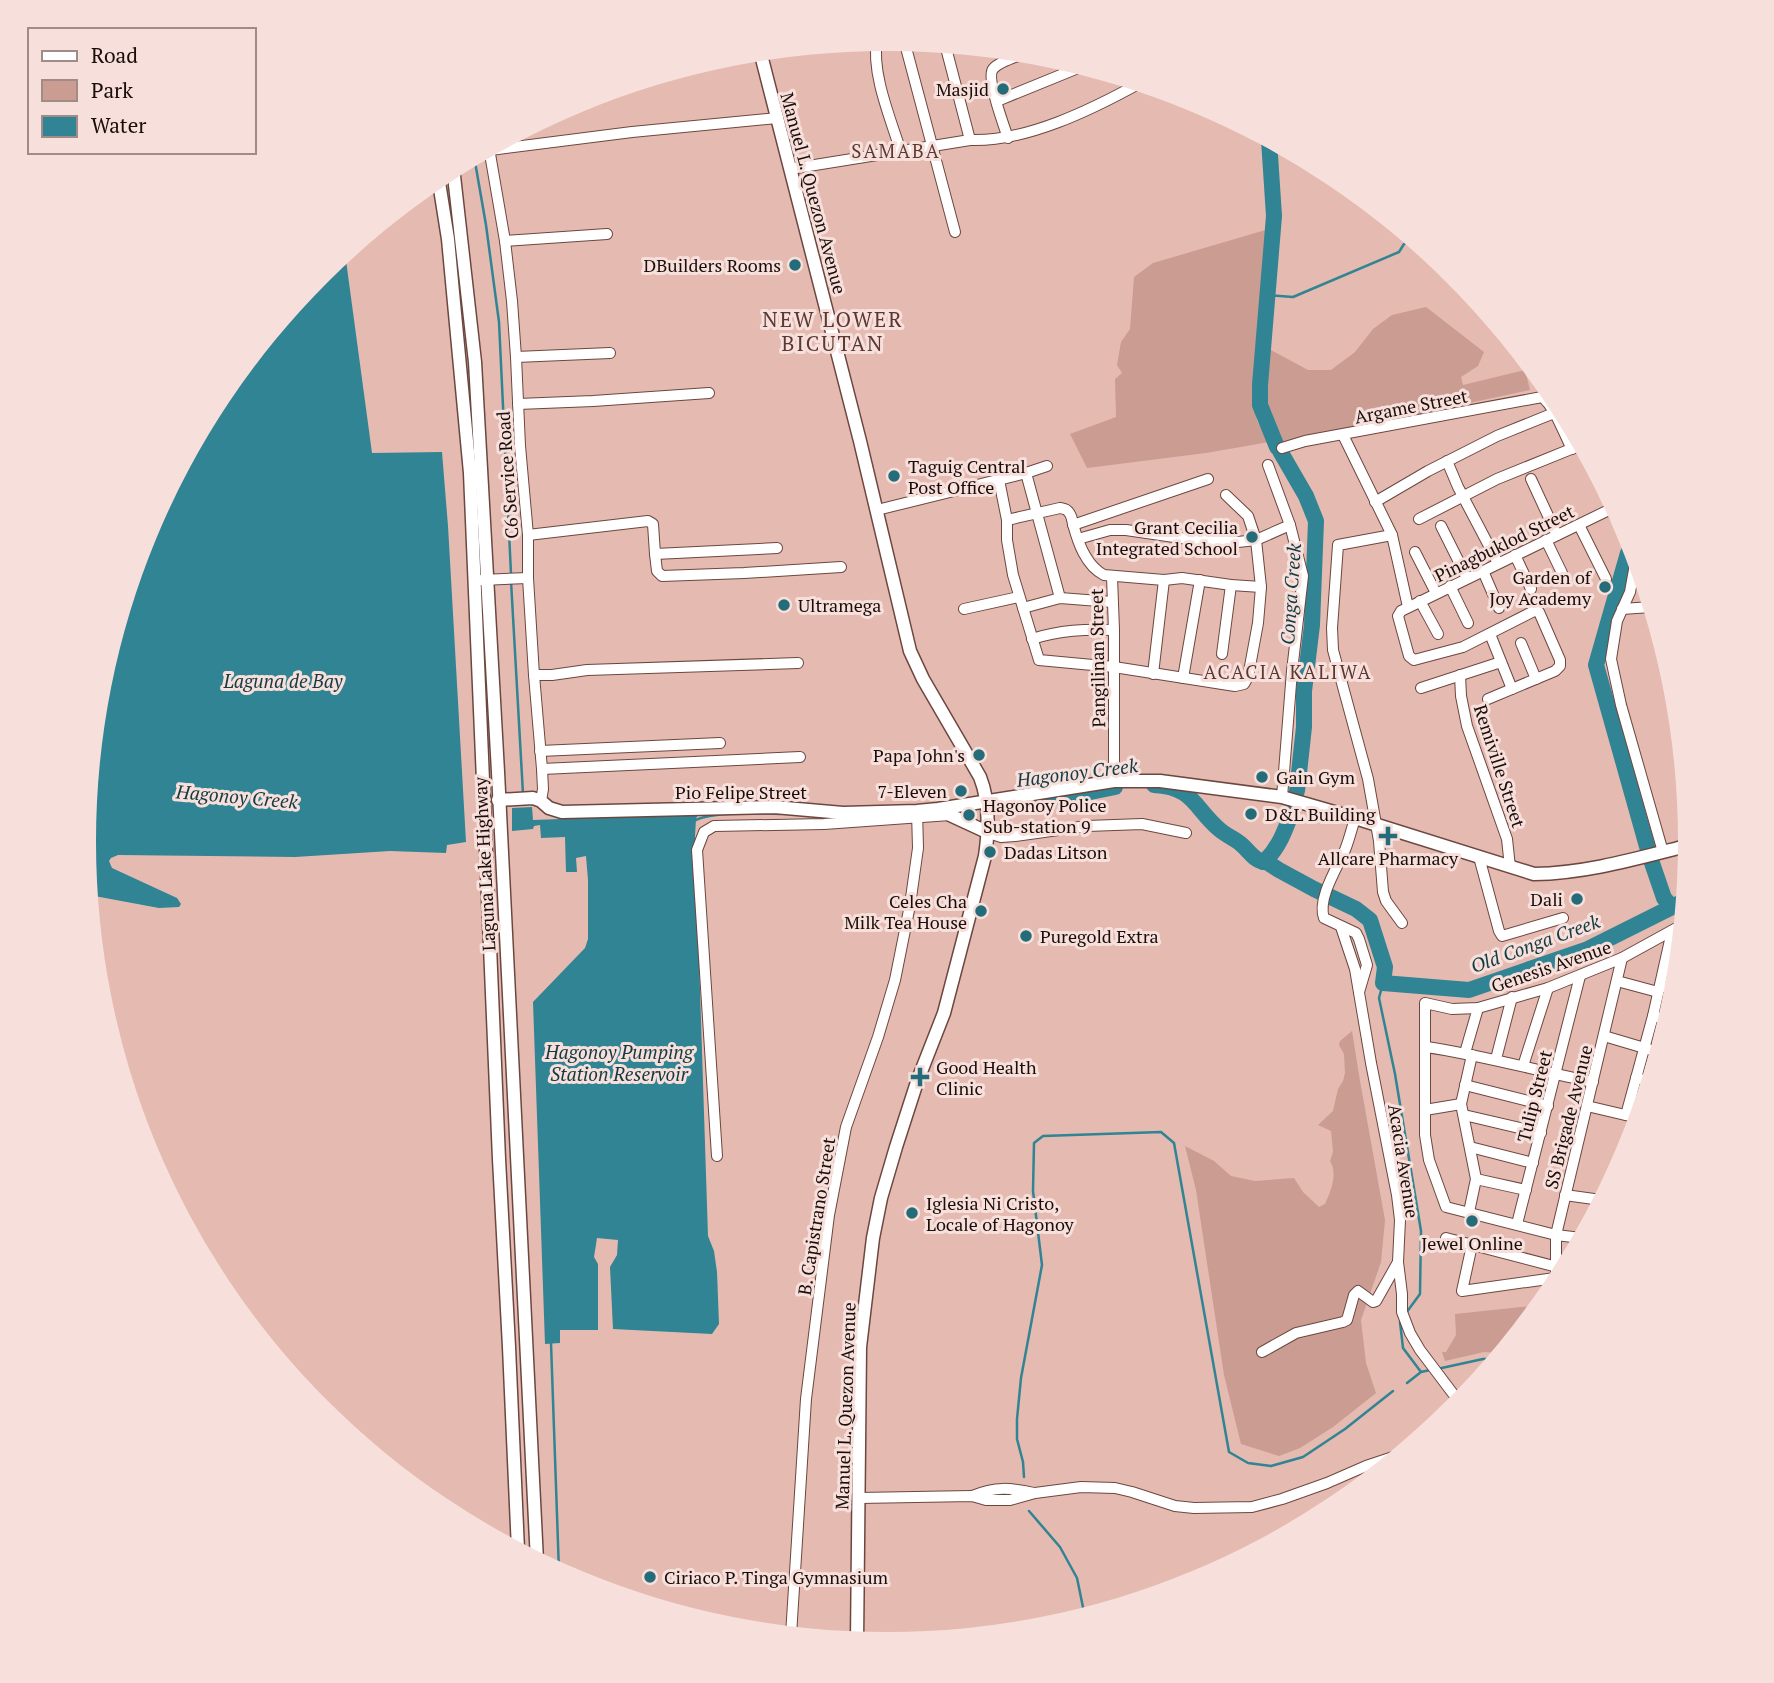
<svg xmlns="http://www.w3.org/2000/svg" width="1774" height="1683" font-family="'PT Serif',serif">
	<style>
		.green { fill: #ca9c92 }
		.water { fill: #308493 }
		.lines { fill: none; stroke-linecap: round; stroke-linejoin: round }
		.stream { stroke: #308493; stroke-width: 2.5 }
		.river { stroke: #308493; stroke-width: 16 }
		.minor-casing { stroke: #6c4740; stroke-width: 12 }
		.major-casing { stroke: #6c4740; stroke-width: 15 }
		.minor { stroke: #fff; stroke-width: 10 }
		.major { stroke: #fff; stroke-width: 12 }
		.poi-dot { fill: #246c79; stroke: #f7e0db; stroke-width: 2.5 }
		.labels { text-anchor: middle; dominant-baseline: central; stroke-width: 6; stroke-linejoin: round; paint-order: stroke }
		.poi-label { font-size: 18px; fill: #1b0d0a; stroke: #f7e0db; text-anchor: start }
		.street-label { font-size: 18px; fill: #1b0d0a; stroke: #f7e0db }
		.neighbourhood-label { font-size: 19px; letter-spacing: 2px; fill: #5b3831; stroke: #f7e0db }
		.water-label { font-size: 19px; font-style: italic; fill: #143a42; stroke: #f7e0db }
		.quarter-label { font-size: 21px; letter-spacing: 2px; fill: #5b3831; stroke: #f7e0db }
	</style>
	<rect width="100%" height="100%" fill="#e5bab1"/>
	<g class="green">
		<polygon points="1269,229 1254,404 1257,421 1269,442 1206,453 1087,468 1070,434 1116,417 1115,379 1122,373 1117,365 1121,342 1130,329 1134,277 1153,263"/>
		<polygon points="1426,307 1484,352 1478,366 1461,377 1463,385 1525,370 1530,390 1279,444 1262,405 1267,348 1308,370 1331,370 1355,352 1373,329 1392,315"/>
		<path d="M1352,1031L1360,1081L1385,1220L1381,1262L1361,1320L1366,1363L1376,1393L1333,1427L1300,1448L1279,1456L1241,1444L1224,1375L1196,1190L1185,1146L1214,1161L1231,1176L1255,1181L1294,1178L1303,1192L1319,1207L1325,1204C1331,1191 1338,1174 1330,1161L1333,1152L1331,1131L1318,1125L1333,1111L1338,1089L1343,1081L1345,1073L1344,1054L1339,1045L1340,1041Z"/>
		<polygon points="1540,1305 1501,1353 1484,1352 1445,1361 1442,1352 1446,1352 1456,1335 1455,1314"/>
	</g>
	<g class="water">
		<polygon points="345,253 372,453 442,452 448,526 466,842 447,845 446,853 390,851 295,857 118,855 111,858 109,861 112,868 177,898 181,904 179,907 159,908 89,895 84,841 100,684 145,534 220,395 319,273"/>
		<polygon points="532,807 533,820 698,814 696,819 695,836 708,1236 714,1251 717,1272 719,1324 712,1334 613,1329 610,1267 617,1255 618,1240 597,1238 594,1257 598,1264 598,1330 560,1330 560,1343 545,1344 533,1002 585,948 588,939 588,880 586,856 576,858 577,872 566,872 565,837 541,838 540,825 534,826 533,829 512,831 512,808"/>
	</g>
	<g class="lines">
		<g class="stream">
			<polyline points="474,156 486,225 499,322 511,574"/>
			<polyline points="1268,295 1293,297 1399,252 1404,244 1413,239"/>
			<polyline points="511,581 523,794"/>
			<path d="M694,821C711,811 759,813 780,814"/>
			<polyline points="1383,983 1379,998 1395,1074 1421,1231 1420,1294 1406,1313"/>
			<polyline points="1402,1318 1400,1322 1403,1348 1421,1372 1430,1370"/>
			<polyline points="551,1343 559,1572"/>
			<polyline points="1437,1369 1483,1359 1496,1359"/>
			<polyline points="1407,1383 1421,1372"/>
			<polyline points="1024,1477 1023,1462 1017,1439 1017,1419 1021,1378 1042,1265 1033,1191 1034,1143 1043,1136 1161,1132 1174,1143 1229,1452 1248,1463 1271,1466 1303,1457 1345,1429 1393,1391"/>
			<polyline points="1029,1511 1060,1547 1077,1578 1085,1617"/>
		</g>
		<g class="river">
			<polyline points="1269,140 1274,216 1260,385 1260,405 1277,447"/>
			<polyline points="1280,451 1306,496 1316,521 1312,625 1304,691 1304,727 1297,791"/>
			<polyline points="1628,553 1596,665 1648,850"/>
			<path d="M1154,785C1194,787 1194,808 1220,830C1227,836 1236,839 1242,845C1250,852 1253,859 1263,862L1265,861"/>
			<polyline points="1012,801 1071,796 1115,787"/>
			<polyline points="1651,860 1664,898 1672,907"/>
			<polyline points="1265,861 1279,870 1314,889 1356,909 1370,920 1385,967 1383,983 1469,990 1588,949 1684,901"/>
			<path d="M1265,861C1280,846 1286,828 1293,809"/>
		</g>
		<defs>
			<g id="minor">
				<path d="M877,40C871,73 891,120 901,152"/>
				<polyline points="904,40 955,232"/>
				<polyline points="945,44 970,140"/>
				<polyline points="997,101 1083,66"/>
				<path d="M1008,138C1004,126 986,78 993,69C999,61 1020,56 1028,52"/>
				<polyline points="489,148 505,241 512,301 516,357 520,446 528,535 528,578 534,675 542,769 543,789 541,801"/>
				<polyline points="483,151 632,132 777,118"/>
				<path d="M790,169L970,140C1026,142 1091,110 1140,83"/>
				<polyline points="505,241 607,234"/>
				<polyline points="516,357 610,353"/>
				<polyline points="518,404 593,401 709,393"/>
				<polyline points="1343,435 1392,535 1408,607"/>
				<path d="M1282,448L1305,441L1542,397C1555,407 1564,434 1572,449"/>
				<polyline points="1447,461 1458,487 1498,563"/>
				<polyline points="1268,465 1290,525 1303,576 1292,671 1282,797"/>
				<polyline points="1026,473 1060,598"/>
				<polyline points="1531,479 1557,535"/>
				<polyline points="999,480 1007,520 1007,540 1013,575 1039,660 1114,667 1235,686 1244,684 1248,677 1258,623 1261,587 1256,540 1248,516 1226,495"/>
				<polyline points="1375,502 1428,471 1497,436 1554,413"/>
				<polyline points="1611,509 1633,549 1636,559 1630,592 1617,621 1611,659 1621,705 1663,852"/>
				<polyline points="877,510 1026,473 1047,466"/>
				<polyline points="1419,519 1497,479 1581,445"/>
				<path d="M1007,520L1060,508C1065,509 1067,509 1070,514C1072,517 1072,520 1073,524C1078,543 1086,566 1104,575L1164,580L1182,578L1231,585L1261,587"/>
				<polyline points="1073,525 1208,479"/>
				<polyline points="1579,525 1606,579"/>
				<polyline points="1441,526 1467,578"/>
				<polyline points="528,535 648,521 653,524 655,554 777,548"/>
				<polyline points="1392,535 1338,545 1332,628 1333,650 1368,779 1379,841 1383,892 1386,901 1402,923"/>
				<polyline points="1078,539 1110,530 1126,530 1188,539 1238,542 1256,540 1290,525"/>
				<polyline points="1546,540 1562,573"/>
				<polyline points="1415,552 1436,593"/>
				<polyline points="655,554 657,571 662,576 744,573 841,567"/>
				<polyline points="1515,555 1531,589"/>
				<polyline points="1483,571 1499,608"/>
				<polyline points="1112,577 1114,630 1114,781"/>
				<polyline points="481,580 528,578"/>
				<polyline points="1450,586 1468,623"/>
				<polyline points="1420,601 1438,634"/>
				<polyline points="1023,608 1060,598 1112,602"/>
				<polyline points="964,609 1019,597"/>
				<polyline points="1622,609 1651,607"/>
				<polyline points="1490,634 1512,689"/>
				<path d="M1032,639C1060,630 1085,629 1114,630"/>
				<polyline points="1521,643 1536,679"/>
				<polyline points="1222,654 1231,585"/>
				<polyline points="1153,674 1164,580"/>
				<polyline points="534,675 552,675 587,670 798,663"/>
				<polyline points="1460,675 1461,696 1467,726 1507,839 1510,867"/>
				<polyline points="1183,678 1200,580"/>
				<polyline points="1421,688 1501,662"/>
				<polyline points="1488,699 1555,671 1560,666 1560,660 1539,612 1535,611 1532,612 1463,647 1414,660 1409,656 1398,616 1401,611 1615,507"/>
				<polyline points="540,751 720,743"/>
				<polyline points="542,769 800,757"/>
				<path d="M1355,818C1352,828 1349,840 1345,850C1337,868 1317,899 1324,918L1356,933L1359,939L1367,965L1359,992"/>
				<polyline points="989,833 1001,837 1015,836 1087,826 1142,824 1186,833"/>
				<polyline points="1479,857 1499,931 1502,936 1563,918"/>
				<polyline points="1341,927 1355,969 1371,1063 1397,1195 1400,1220 1398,1262 1402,1294 1402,1312 1410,1333 1420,1350 1460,1403"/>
				<polyline points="1617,981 1658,992"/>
				<polyline points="1660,986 1675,990"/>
				<polyline points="1653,1016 1668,1020"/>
				<polyline points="1604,1036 1658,1052"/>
				<path d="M1426,1047C1482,1055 1537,1071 1593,1082"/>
				<polyline points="1465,1053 1478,1008"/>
				<polyline points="1496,1059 1512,997"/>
				<polyline points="1523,1066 1548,988"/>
				<polyline points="1636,1078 1649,1081"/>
				<polyline points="1465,1085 1548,1106"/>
				<polyline points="1587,1106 1638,1118"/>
				<polyline points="1425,1110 1461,1104"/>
				<polyline points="1464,1115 1541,1133"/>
				<polyline points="1626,1115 1653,1016 1672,931 1674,931"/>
				<polyline points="1470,1147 1533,1163"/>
				<polyline points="717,1156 697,850 704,832 714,826 824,824 950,815"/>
				<polyline points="1476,1179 1526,1190"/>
				<polyline points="1565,1195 1601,1200"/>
				<polyline points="1469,1212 1476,1179 1461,1104 1472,1055"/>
				<polyline points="1517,1224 1580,976"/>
				<polyline points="1446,1238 1565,1269"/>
				<polyline points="1581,1238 1556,1235 1446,1207 1429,1160 1425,1135 1425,1003 1452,1009 1478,1008 1548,988 1622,958 1682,925"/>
				<polyline points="1472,1245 1462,1291 1555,1278"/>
				<polyline points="1556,1286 1556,1235 1622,958"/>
				<polyline points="1262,1352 1296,1333 1343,1322 1347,1320 1354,1295 1358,1291 1373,1302 1376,1301 1398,1262"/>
				<path d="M972,1496C996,1486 1010,1488 1034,1493"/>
				<polyline points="859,1498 972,1496 986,1500 1010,1500 1035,1493 1081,1487 1115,1488 1132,1492 1175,1506 1194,1508 1252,1507 1282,1499 1327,1483 1366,1466 1399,1455"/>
				<polyline points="791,1635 806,1399 829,1215 846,1127 878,1037 895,980 910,905 918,848 917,811"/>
			</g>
			<g id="major">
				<path d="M760,51L860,441L910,651L923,679L980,777C990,802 989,829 985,856L944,1013L917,1082L896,1147L881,1198L873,1238L860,1347L857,1642"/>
				<polyline points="453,167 475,362 498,772 537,1561"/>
				<polyline points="438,176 448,239 470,473 499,1159 509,1347 518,1550"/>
				<path d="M498,800L533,798L541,801L549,808L562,812L774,807L843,813L917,811L938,809L1114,781H1160L1282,797L1355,818L1534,874C1588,873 1638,858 1690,845"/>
				<polyline points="950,815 989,833"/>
			</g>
		</defs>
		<use href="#minor" class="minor-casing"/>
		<use href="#major" class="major-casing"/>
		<use href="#minor" class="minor"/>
		<use href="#major" class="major"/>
	</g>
	<g class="poi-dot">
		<circle cx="1003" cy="89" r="7"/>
		<circle cx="795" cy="265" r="7"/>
		<circle cx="894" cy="476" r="7"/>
		<circle cx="1252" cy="537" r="7"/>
		<circle cx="1605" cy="587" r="7"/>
		<circle cx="784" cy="605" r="7"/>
		<circle cx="979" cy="755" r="7"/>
		<circle cx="1262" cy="777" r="7"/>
		<circle cx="961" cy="791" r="7"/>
		<circle cx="1251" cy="814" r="7"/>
		<circle cx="969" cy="815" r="7"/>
		<path d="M1384.5 825.5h7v7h7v7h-7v7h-7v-7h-7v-7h7z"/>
		<circle cx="990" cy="852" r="7"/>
		<circle cx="1577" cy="899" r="7"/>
		<circle cx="981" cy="911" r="7"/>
		<circle cx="1026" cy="936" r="7"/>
		<path d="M916.5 1066.5h7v7h7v7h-7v7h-7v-7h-7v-7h7z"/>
		<circle cx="912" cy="1213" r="7"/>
		<circle cx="1472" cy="1221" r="7"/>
		<circle cx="650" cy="1577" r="7"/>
	</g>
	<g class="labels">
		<g class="poi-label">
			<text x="989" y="89" text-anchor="end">Masjid</text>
			<text x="781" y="265" text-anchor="end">DBuilders Rooms</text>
			<text x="908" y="466">Taguig Central<tspan x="908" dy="21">Post Office</tspan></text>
			<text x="1238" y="527" text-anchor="end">Grant Cecilia<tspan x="1238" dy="21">Integrated School</tspan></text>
			<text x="1591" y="577" text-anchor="end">Garden of<tspan x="1591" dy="21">Joy Academy</tspan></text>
			<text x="798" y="605">Ultramega</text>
			<text x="965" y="755" text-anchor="end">Papa John's</text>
			<text x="1276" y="777">Gain Gym</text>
			<text x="947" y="791" text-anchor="end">7-Eleven</text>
			<text x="983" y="805">Hagonoy Police<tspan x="983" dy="21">Sub-station 9</tspan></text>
			<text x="1265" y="814">D&amp;L Building</text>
			<text x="1004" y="852">Dadas Litson</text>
			<text x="1388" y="858" text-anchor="middle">Allcare Pharmacy</text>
			<text x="1563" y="899" text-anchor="end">Dali</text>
			<text x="967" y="901" text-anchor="end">Celes Cha<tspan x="967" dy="21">Milk Tea House</tspan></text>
			<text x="1040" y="936">Puregold Extra</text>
			<text x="936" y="1067">Good Health<tspan x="936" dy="21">Clinic</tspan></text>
			<text x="926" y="1203">Iglesia Ni Cristo,<tspan x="926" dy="21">Locale of Hagonoy</tspan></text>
			<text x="1472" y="1243" text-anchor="middle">Jewel Online</text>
			<text x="664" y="1577">Ciriaco P. Tinga Gymnasium</text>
		</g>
		<g class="street-label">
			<text transform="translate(814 193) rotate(75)">Manuel L. Quezon Avenue</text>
			<text transform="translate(1411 406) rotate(-11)">Argame Street</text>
			<text transform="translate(507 475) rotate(-94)">C6 Service Road</text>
			<text transform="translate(1504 543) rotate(-26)">Pinagbuklod Street</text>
			<text transform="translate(1097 658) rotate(-91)">Pangilinan Street</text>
			<text transform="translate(1500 766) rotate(72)">Remiville Street</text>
			<text x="741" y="792">Pio Felipe Street</text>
			<text transform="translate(484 864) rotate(-93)">Laguna Lake Highway</text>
			<text transform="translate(1551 966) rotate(-19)">Genesis Avenue</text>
			<text transform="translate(1534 1096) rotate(-76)">Tulip Street</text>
			<text transform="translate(1568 1117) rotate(-76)">SS Brigade Avenue</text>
			<text transform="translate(1404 1161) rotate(81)">Acacia Avenue</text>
			<text transform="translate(816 1216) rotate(-81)">B. Capistrano Street</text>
			<text transform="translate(845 1406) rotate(-88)">Manuel L. Quezon Avenue</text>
		</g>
		<g class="neighbourhood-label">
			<text x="896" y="150">SAMABA</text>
			<text x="1288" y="671">ACACIA KALIWA</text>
		</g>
		<g class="water-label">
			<text transform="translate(1290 594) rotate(-86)">Conga Creek</text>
			<text x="283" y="680">Laguna de Bay</text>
			<text transform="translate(1077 772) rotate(-7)">Hagonoy Creek</text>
			<text transform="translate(237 796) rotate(5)">Hagonoy Creek</text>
			<text transform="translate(1535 943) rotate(-20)">Old Conga Creek</text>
			<text x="619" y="1051">Hagonoy Pumping<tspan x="619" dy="22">Station Reservoir</tspan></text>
		</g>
		<g class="quarter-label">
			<text x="833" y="319">NEW LOWER<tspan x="833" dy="24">BICUTAN</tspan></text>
		</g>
	</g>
	<path d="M0 0H1774V1683H0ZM886 51H888A790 790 0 0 1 1678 841V842A790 790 0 0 1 888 1632H886A790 790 0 0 1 96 842V841A790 790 0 0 1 886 51Z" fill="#f7e0db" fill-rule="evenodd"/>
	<rect x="28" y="28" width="228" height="126" fill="#f7e0db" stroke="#9f8c87" stroke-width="2"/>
	<rect x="42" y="51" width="35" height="10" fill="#ffffff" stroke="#9f8c87" stroke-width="2"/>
	<text x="91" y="63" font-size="21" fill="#1b0d0a">Road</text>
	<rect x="42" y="80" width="35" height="21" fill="#ca9c92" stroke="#9f8c87" stroke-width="2"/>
	<text x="91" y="98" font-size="21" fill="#1b0d0a">Park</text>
	<rect x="42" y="116" width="35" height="21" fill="#308493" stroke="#9f8c87" stroke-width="2"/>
	<text x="91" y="133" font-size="21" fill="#1b0d0a">Water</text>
</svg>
